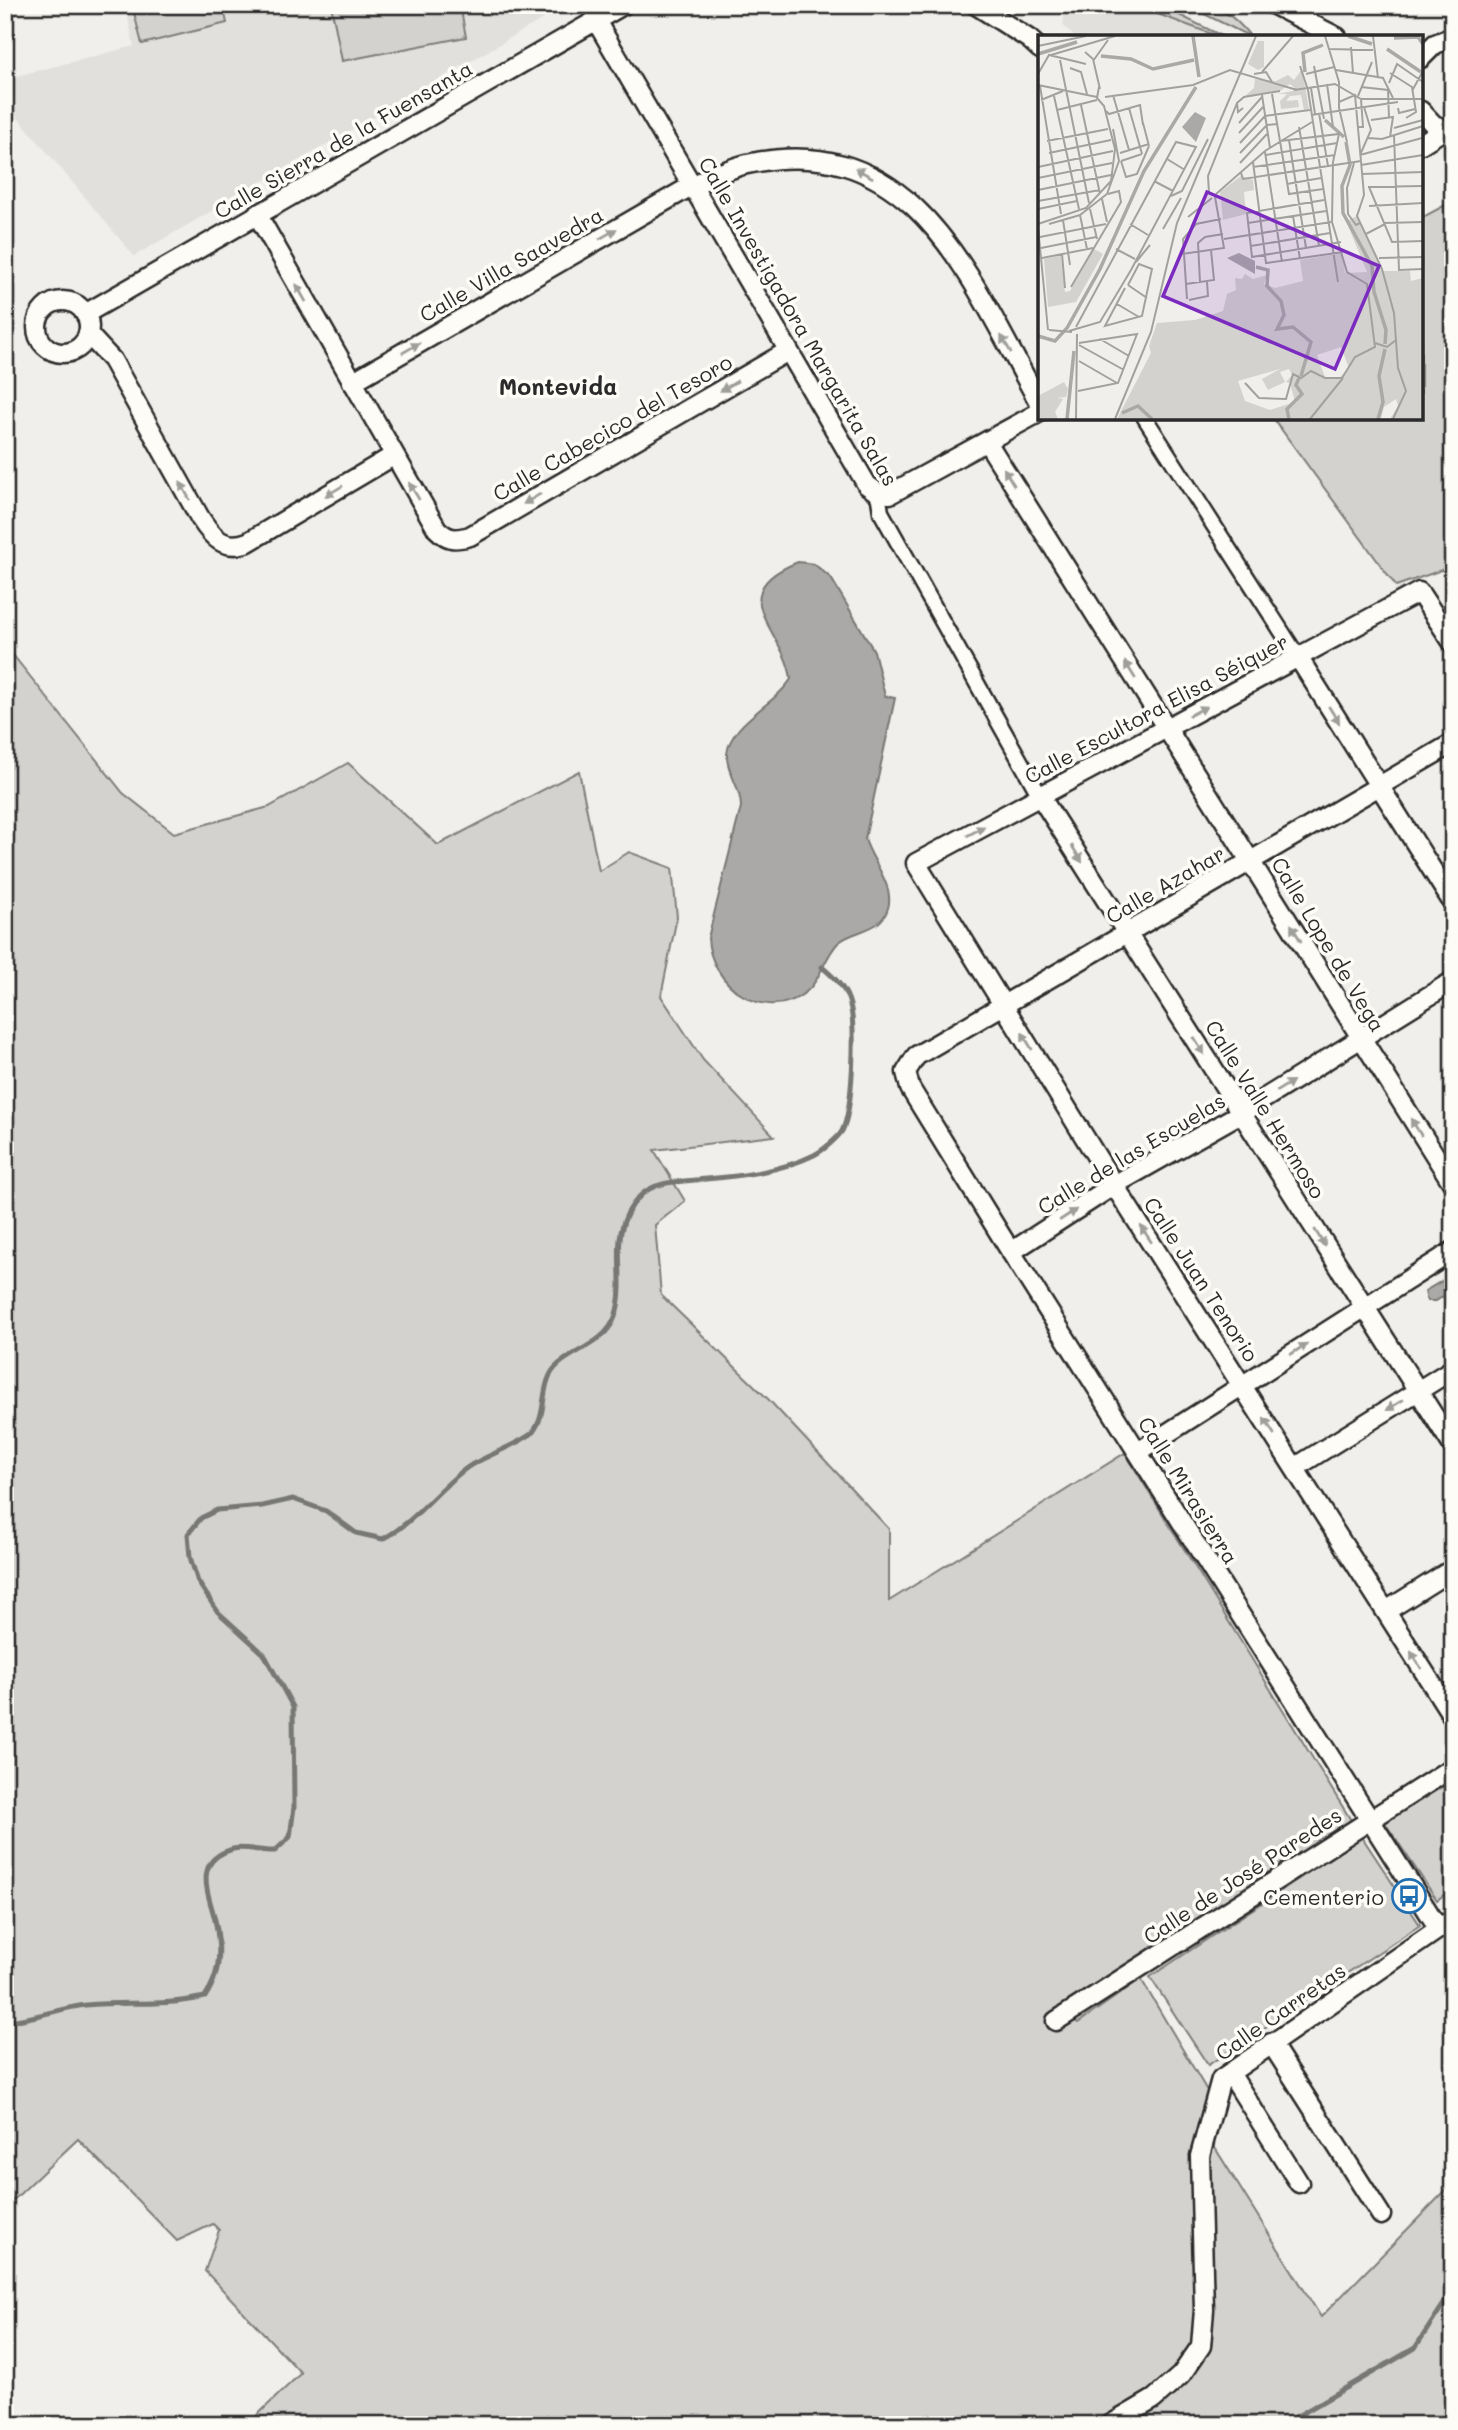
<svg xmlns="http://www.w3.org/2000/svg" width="1458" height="2430" font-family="Mali,sans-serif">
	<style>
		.built { fill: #e1e0dc }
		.green { fill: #d3d2cf; stroke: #7f7e7d; stroke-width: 2 }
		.water { fill: #aaa9a7; stroke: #777775; stroke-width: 2 }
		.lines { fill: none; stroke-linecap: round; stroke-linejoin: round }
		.stream { stroke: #777775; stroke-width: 5 }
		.pedestrian-casing { stroke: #2b2b2b; stroke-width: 19 }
		.minor-casing { stroke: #2b2b2b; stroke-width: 23 }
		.pedestrian { stroke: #fdfcf7; stroke-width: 14 }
		.minor { stroke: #fdfcf7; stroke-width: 18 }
		.oneway { fill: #9e9e9b }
		.labels { text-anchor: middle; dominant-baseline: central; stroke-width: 7; stroke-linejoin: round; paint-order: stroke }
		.street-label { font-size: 21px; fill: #2b2b2b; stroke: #fdfcf7 }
		.poi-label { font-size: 21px; fill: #2b2b2b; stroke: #fdfcf7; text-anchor: end }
		.neighbourhood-label { font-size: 23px; font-weight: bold; fill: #2b2b2b; stroke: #fdfcf7 }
		.inset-river { fill: none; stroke: #aaa9a7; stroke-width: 3.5 }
		.inset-road { fill: none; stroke: #a1a19e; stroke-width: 2 }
		.view { fill: #7b2cbf; fill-opacity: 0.15; stroke: #7b2cbf; stroke-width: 3.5 }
		.inset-edge { fill: none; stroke: #2b2b2b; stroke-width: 3.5 }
	</style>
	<rect width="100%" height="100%" fill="#f0efeb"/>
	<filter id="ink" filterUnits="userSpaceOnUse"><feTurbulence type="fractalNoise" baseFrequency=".0143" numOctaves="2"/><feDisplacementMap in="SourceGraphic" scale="14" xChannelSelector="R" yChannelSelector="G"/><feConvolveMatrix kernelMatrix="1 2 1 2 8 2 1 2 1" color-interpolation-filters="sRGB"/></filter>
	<g filter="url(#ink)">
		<g class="built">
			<polygon points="125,5 567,5 134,256 5,102 5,79 134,46"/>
			<polygon points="1066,5 1133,5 1220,37 1074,37 1063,25"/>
		</g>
		<g class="green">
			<polygon points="132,5 223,5 227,23 142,44"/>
			<polygon points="331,5 460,5 466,37 342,61"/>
			<polygon points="1133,5 1159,5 1224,37 1220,37"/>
			<path d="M1186 5C1219 5 1230 11 1251 37Z"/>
			<polygon points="1453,201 1453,566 1396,586 1273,418 1421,418 1421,218"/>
			<polygon points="5,645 123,793 174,833 269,807 348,763 438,845 579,771 599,871 629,852 672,868 677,917 661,996 703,1060 774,1136 654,1150 685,1201 655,1225 661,1295 769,1400 889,1529 889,1601 1125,1453 1352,1822 1060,2009 1078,2023 1141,1979 1219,2111 1212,2143 1321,2317 1453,2183 1453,2425 247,2425 301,2373 205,2271 219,2230 213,2224 177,2241 78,2139 5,2208"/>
			<polygon points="1453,1776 1453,1888 1437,1900 1383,1820"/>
			<polygon points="1362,1837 1420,1925 1208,2065 1150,1977"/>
		</g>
		<g class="water">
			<path d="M798 562 814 564 831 578 874 651 885 696 895 698 865 839C871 860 895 886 888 908 881 933 853 929 838 943 825 956 820 981 806 992 764 1026 710 984 708 938L741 807C741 786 726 772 727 754 730 722 775 705 791 679 785 630 719 593 798 562Z"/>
			<polygon points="1447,1278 1453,1290 1436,1301 1427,1301 1425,1291"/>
		</g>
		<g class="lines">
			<g class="stream">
				<path d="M5 2021C33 2020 58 2008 86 2005 128 2001 161 2007 205 1997 219 1976 221 1955 217 1930 213 1900 187 1862 233 1849 244 1846 263 1852 275 1851L290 1837 294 1807 293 1707 264 1654 218 1612 198 1582 190 1557 188 1534 201 1518 217 1510 262 1506 293 1499 326 1511 356 1533 383 1539C418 1520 437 1489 468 1467 481 1458 526 1441 533 1432 549 1412 538 1381 559 1364 577 1349 606 1342 615 1317 630 1274 603 1235 640 1196 657 1179 684 1182 706 1179 741 1176 782 1171 814 1155 822 1151 837 1139 842 1131 853 1110 856 1027 850 1005 846 988 835 978 822 967"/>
				<polyline points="1282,2425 1415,2348 1453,2290"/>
			</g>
			<g class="pedestrian-casing">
				<g id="pedestrian">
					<polyline points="1145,418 1298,657"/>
					<polyline points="878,493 881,512 1040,796"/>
				</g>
			</g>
			<g class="minor-casing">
				<g id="minor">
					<polyline points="976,5 1029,39 1040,49"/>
					<polyline points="1274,5 1337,37"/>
					<polyline points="595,19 867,485 878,493 890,494 1040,412"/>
					<polyline points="1421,58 1435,44 1453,37"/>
					<polyline points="1421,111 1434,125 1453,132"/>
					<polyline points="1421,144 1445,129"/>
					<path d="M257 214 437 529C448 540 455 540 470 536L788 351"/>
					<circle cx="63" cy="327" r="26"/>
					<polyline points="85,314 623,5"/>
					<path d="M88 334 112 360 200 518C213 538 224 551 248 542L393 456"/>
					<path d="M352 382 693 185C710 178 729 168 747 164 917 127 972 284 1040 404"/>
					<polyline points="987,442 1453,1184"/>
					<polyline points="1453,643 1419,592 916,863 1114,1185 1453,1717"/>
					<polyline points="1298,657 1453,903"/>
					<polyline points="1040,796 1453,1446"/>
					<polyline points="1011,1252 1114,1185 1241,1113 1453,981"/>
					<polyline points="1138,1452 1453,1251"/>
					<polyline points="1296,1467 1453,1369"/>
					<polyline points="1386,1611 1453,1569"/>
					<polyline points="1439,1929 1011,1252 910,1088 906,1072 916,1056 1453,743"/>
					<polyline points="1056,2021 1453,1767"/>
					<polyline points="1271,2043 1381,2215"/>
					<polyline points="1230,2073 1299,2183"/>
					<polyline points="1110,2425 1154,2399 1181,2375 1201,2346 1204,2310 1200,2156 1221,2079 1453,1919"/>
				</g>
			</g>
			<use href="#pedestrian" class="pedestrian"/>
			<use href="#minor" class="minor"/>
		</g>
		<defs><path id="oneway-solid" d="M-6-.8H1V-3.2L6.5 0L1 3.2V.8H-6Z" transform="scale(1.75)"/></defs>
		<g class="oneway">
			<use href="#oneway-solid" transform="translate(864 173) rotate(-151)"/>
			<use href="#oneway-solid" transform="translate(608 234) rotate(-30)"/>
			<use href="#oneway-solid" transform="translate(301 293) rotate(-119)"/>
			<use href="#oneway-solid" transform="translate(1006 344) rotate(-120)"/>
			<use href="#oneway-solid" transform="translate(411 348) rotate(-30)"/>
			<use href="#oneway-solid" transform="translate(729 386) rotate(150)"/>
			<use href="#oneway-solid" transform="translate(1009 477) rotate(-122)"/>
			<use href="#oneway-solid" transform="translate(185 491) rotate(-119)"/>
			<use href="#oneway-solid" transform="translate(334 491) rotate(149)"/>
			<use href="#oneway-solid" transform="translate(414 491) rotate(-121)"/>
			<use href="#oneway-solid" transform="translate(532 499) rotate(149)"/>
			<use href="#oneway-solid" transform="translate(1130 670) rotate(-122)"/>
			<use href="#oneway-solid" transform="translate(1198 711) rotate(-28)"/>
			<use href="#oneway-solid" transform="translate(1334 715) rotate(58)"/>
			<use href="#oneway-solid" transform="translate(976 831) rotate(-28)"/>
			<use href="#oneway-solid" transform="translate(1077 854) rotate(58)"/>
			<use href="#oneway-solid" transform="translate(1296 933) rotate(-121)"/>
			<use href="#oneway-solid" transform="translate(1027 1041) rotate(-121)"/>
			<use href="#oneway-solid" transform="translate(1199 1046) rotate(58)"/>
			<use href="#oneway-solid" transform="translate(1285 1086) rotate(-32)"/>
			<use href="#oneway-solid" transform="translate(1416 1127) rotate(-122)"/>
			<use href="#oneway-solid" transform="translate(1068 1215) rotate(-33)"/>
			<use href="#oneway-solid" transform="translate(1146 1234) rotate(-123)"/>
			<use href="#oneway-solid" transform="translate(1320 1238) rotate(58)"/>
			<use href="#oneway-solid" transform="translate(1299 1349) rotate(-33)"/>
			<use href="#oneway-solid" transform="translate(1395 1405) rotate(148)"/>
			<use href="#oneway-solid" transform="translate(1269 1426) rotate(-122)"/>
			<use href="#oneway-solid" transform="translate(1416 1660) rotate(-122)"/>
		</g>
	</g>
	<defs>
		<g id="bus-ring" transform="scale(1.75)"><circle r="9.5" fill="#fdfcf7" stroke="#1f6fb2" stroke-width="1.5"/><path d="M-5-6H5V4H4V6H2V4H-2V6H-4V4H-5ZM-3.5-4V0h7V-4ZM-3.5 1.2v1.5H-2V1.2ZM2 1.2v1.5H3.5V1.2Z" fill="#1f6fb2"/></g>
	</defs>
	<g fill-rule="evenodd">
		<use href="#bus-ring" x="1409" y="1896"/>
	</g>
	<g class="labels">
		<g class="street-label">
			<text transform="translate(343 139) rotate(-30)">Calle Sierra de la Fuensanta</text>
			<text transform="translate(511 264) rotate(-30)">Calle Villa Saavedra</text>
			<text transform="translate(799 321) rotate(60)">Calle Investigadora Margarita Salas</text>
			<text transform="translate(612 427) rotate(-30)">Calle Cabecico del Tesoro</text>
			<text transform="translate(1156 708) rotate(-28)">Calle Escultora Elisa Séiquer</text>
			<text transform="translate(1165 884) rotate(-30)">Calle Azahar</text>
			<text transform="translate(1329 944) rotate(59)">Calle Lope de Vega</text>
			<text transform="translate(1266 1109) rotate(58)">Calle Valle Hermoso</text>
			<text transform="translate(1131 1153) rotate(-31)">Calle de las Escuelas</text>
			<text transform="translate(1202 1279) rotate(57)">Calle Juan Tenorio</text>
			<text transform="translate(1189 1490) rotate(58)">Calle Mirasierra</text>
			<text transform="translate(1242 1875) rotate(-33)">Calle de José Paredes</text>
			<text transform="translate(1280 2011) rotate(-35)">Calle Carretas</text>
		</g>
		<g class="poi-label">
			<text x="1384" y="1896">Cementerio</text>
		</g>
		<g class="neighbourhood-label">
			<text x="558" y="386">Montevida</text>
		</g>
	</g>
	<g transform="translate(1038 35)">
		<rect width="385" height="385" fill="#f0efeb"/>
		<path d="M220 6H226V32L220 35 210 29ZM264 34 271 74 266 75 263 60 252 61 248 66 260 65 261 72 243 74 242 66 249 59H240L259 55 252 49 242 56 206 62 216 53 217 44 238 46 250 40 256 45ZM203 141 215 145 216 155 206 157 208 179 185 185 182 157ZM319 181 345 236H372L373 246 385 243V384H352L360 371 358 364 346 372 343 384H79L113 318 111 311 119 288 157 285 185 276 189 259 198 255 197 243 204 244 207 239 215 244 229 240 226 249 237 253 265 246 262 225 304 218 307 238 329 237 308 186ZM303 312 311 333 301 343 287 342 279 320ZM242 334 224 344 230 355 247 347 242 337 251 334 254 340 248 347 252 348 257 367 232 375 207 366 200 346ZM56 214 65 219 38 267 10 272 6 224 23 220 27 257 32 256ZM26 347 30 354 28 362 19 363 25 364 17 377 20 384H0V361Z" fill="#d3d2cf" fill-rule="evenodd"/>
		<path d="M157 77 168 83 158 107 144 92ZM201 218 217 226V239L189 223Z" fill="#aaa9a7"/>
		<path class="inset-river" d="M155 1 161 42M310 1 334 9M356 3 380 2 385 9M349 14 383 37M0 19 39 7M63 21 93 24 115 34 156 25M267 37 265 18 285 10M287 85 306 102M308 107 312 130 304 151 305 178 334 231 336 257 348 295 347 309M218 232 230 235 229 251 243 266 246 280 239 294 255 292 273 307 263 341M0 301 17 306 29 293 62 234 106 136 158 52M84 378 100 371 114 384M29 384 36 316M251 384 249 374 264 359 258 350 261 343M340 384 345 367 341 341 347 314"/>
		<path class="inset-road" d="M287 1 301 47V73L309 107M335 1 340 43M0 11 48 1M313 12 315 38M290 14 335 15M47 17 55 24 62 54M13 20 77 1M22 25 51 168M55 26 70 5M262 31 270 55 300 247M276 31 286 84M32 33 43 37 49 59M298 35 345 43 355 63M224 37 255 1M352 38 374 52 378 77 368 83M0 39 11 20 48 29M216 39 228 37 234 47M268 39 296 32M351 48 359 29 385 47M289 49 295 92M0 50 59 62M2 51 23 179M323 52 350 55 351 83M273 53 277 79M256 55 297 49 323 64H385M374 56 385 36M234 59 251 159 285 154M75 60 91 115M224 60 232 113M16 61 41 174M320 61 334 27M67 62 155 50 192 35 259 55M3 65 25 56M301 67 317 60 326 160 319 181 344 234 356 278 360 333 368 356 355 384M43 70 62 159M91 73 104 119M205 73 200 77 199 68 206 62 242 56M360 73 361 78 377 74M19 75 59 65M68 76 71 79 102 70 105 90M281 78 290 131M273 80 360 67M333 85 355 82 352 102M105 88 111 111M201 88 224 62M261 92 281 211M319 92H325L323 64M356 93 385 85M201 98 225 72M356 100 361 235 385 234M330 103 344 104 385 91M251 105 268 213M9 106 70 94M202 108 227 81 272 75M227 117 244 227M11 118 73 105M82 118 111 109M202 118 229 90 239 89M228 120 299 108M322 120 384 103M322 120 333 95 326 72M129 124 147 135M83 126 88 142 99 139 111 111M83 126 104 119M215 127 228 228 305 217M202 128 229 99M316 128 309 153 310 179 318 190 322 188M323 130 385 120M0 132 75 116M215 132 297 120M203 138 205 144 323 126M324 139 385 137M0 143 74 128M116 146 135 156M249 149 283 143M330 152 385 151M331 152 354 207 385 206M0 155 73 140M171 158 170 141 199 68M178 159 227 116 274 87M133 161 144 156 170 104M64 164 69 187M286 165 209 178 214 222 303 207M0 166 62 155M331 171 385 168M0 174 39 166M52 174 59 204M42 180 49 214M255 181 262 224M150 182 174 163M25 185 32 230M210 188 288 176M346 188 385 187M0 189 48 173 73 146 77 114 66 71 59 63 61 52M11 189 42 180 69 159 81 126 75 94M92 189 110 200M0 192 10 295M125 194 143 163M328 199 347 189M2 202 68 189M186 204 293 187M213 211 292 198M3 213 58 202M78 214 97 224M24 219 27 253M144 219 186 213 177 162M4 223 55 213M341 223 385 222M98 227 112 210M162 247 160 208 167 202 185 199M148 249 176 245 173 215M90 250 109 263M33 252 83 167 81 156 70 159M87 253 67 291 104 281 114 234 101 229 90 250M149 264 145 204 158 189 183 184M151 265 170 261 169 247M79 269 101 282M38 292 138 107 158 112 93 235M11 295 34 297M31 296 62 287 93 235M62 304 91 321M337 308 349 312 358 305M41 310 86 335M41 326 79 348M211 352 207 348 221 363 248 364 255 339 263 343 273 336 287 343H304L317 322 337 312 329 249 309 237 294 187 295 127 301 99 242 106M40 356 80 348 99 299 41 308M38 384 39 299M77 384 113 297 139 188 218 1M272 384 305 343"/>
		<path class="view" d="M169 157 341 231 297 334 125 261Z"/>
		<rect width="385" height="385" class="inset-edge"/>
	</g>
	<rect width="1458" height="2430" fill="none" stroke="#fdfcf7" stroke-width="28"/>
	<rect x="14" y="14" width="1430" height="2402" fill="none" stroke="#2b2b2b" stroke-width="2.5" filter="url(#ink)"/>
</svg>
